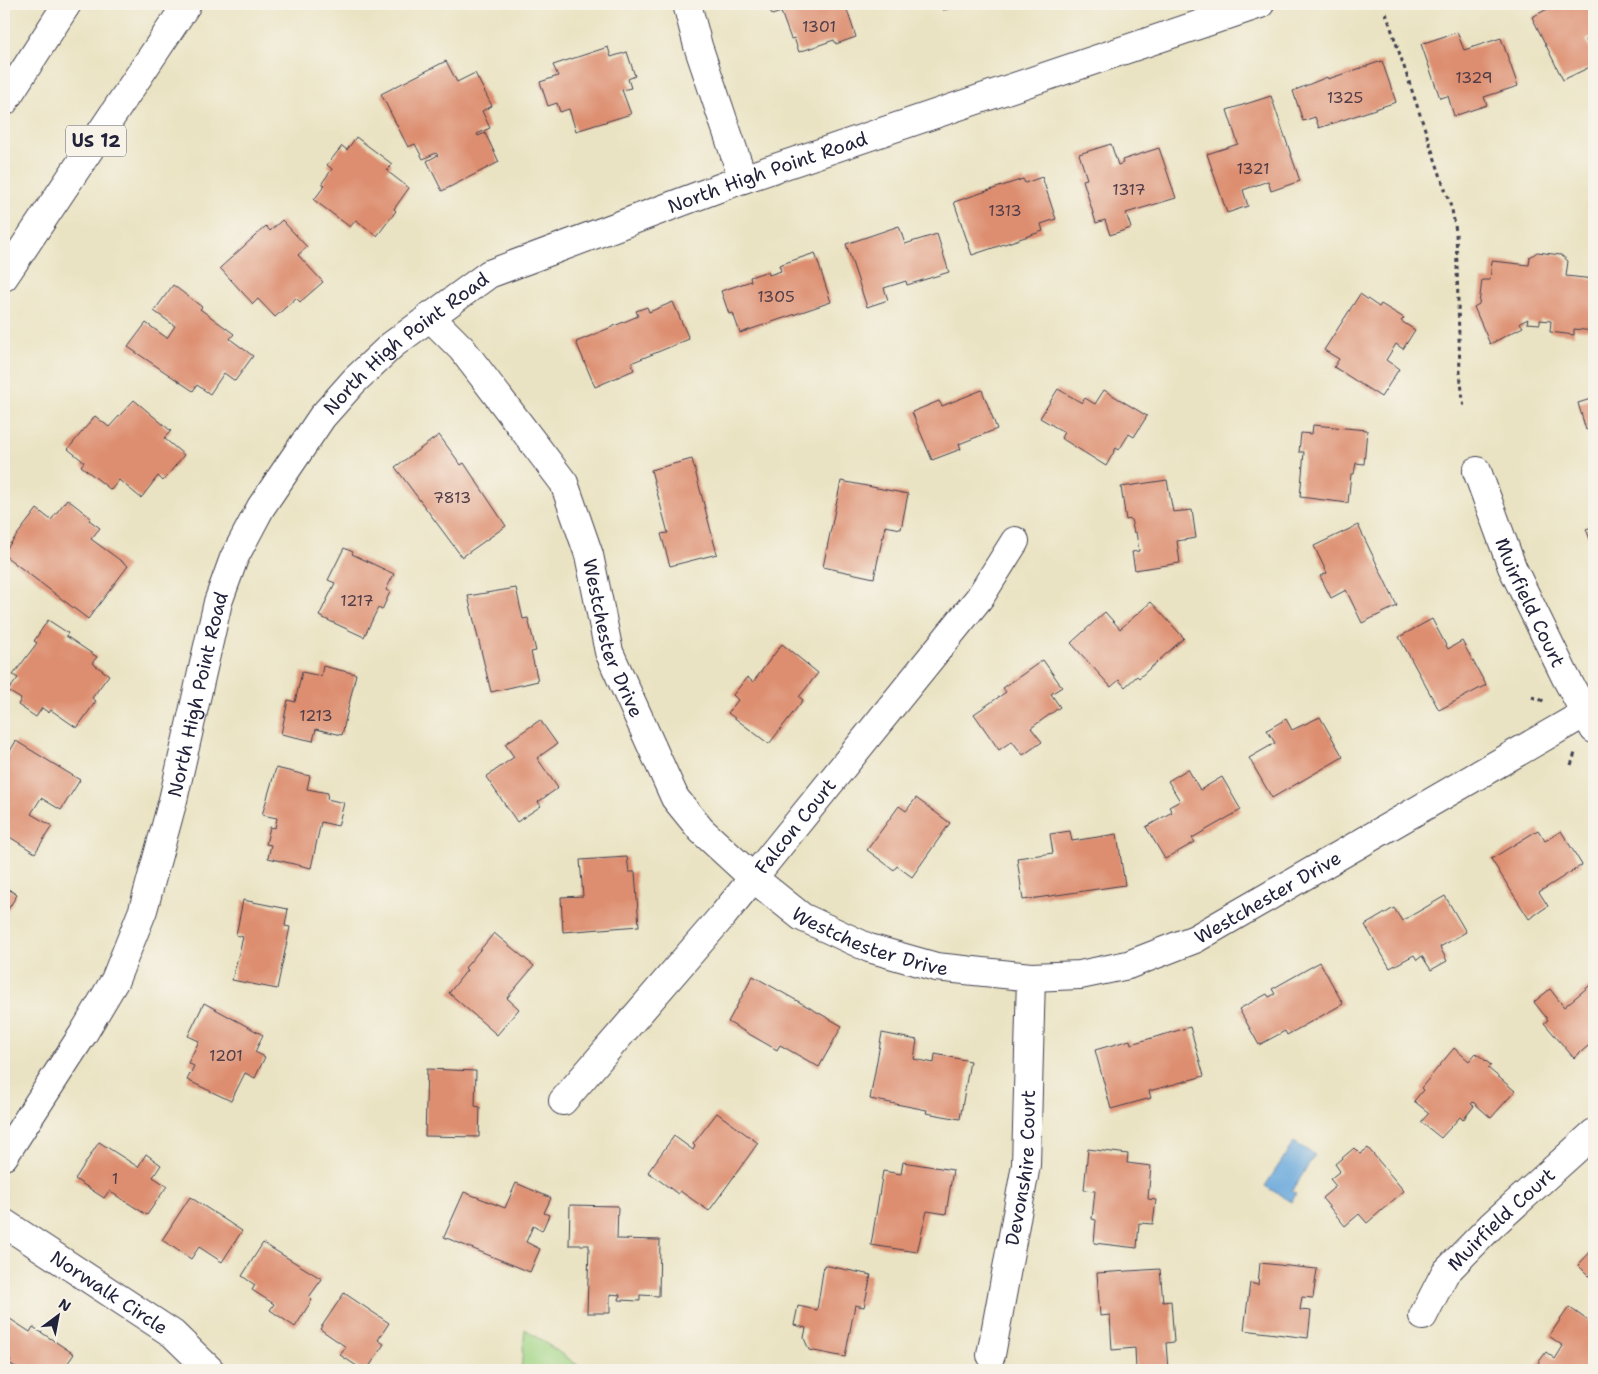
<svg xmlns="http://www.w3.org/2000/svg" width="1598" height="1374" font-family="'Shantell Sans',sans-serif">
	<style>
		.green { fill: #a1d586; stroke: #627c60 }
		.water { fill: #69a8dc; stroke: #46658c }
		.building { fill: #dd8e6f }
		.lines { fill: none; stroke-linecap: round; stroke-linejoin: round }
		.minor-casing { stroke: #403f4f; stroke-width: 30 }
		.tertiary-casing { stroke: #403f4f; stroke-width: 30 }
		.motorway-casing { stroke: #403f4f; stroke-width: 30 }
		.path { stroke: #403f4f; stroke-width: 3; stroke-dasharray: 4 4; stroke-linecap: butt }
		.minor { stroke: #fff; stroke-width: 28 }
		.tertiary { stroke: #fff; stroke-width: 28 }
		.motorway { stroke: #fff; stroke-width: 28 }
		.labels { text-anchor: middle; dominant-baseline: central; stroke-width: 5; stroke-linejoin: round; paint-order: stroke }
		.number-label { font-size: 16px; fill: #513d48 }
		.shield { fill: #f7f3e8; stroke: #62616f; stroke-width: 1 }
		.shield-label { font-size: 18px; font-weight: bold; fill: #22223b }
		.street-label { font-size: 19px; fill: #22223b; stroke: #f7f3e8 }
	</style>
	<rect width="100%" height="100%" fill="#f7f3e8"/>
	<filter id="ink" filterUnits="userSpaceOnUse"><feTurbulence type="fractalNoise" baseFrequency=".02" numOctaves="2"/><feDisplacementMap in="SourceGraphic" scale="10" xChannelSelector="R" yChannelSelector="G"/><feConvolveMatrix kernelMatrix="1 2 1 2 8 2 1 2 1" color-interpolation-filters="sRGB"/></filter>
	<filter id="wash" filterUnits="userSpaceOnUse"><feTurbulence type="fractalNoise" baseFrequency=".0096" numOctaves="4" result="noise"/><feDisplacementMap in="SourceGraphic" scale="20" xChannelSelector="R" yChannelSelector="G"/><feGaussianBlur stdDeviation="1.12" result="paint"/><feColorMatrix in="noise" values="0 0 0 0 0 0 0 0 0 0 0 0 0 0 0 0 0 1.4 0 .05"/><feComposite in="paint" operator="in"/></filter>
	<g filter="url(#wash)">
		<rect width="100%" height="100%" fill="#eae3c3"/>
		<polygon class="green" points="525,1329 585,1370 521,1370"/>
		<polygon class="water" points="1294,1142 1315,1155 1292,1191 1296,1194 1291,1202 1265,1186"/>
		<g id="blocks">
			<g class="building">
				<polygon points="768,4 845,4 856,37 836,44 834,40 799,52 794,38 791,39 781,12 772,15"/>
				<polygon points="941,4 968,4 943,10"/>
				<polygon points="1557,4 1594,4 1594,36 1586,40 1594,57 1594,65 1563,80 1532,17"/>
				<polygon points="1457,32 1464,50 1501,38 1518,86 1484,97 1487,105 1454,116 1448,96 1440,98 1421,44"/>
				<polygon points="608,47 611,57 627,52 635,76 628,79 631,88 622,90 631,114 576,131 569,109 560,112 557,103 548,106 540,82 558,76 553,65"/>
				<polygon points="446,61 457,82 475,73 492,106 482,111 490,128 477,134 478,136 485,133 499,162 442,191 427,161 438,155 436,153 423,159 415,144 408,147 381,94"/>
				<polygon points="1382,61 1396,102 1319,128 1315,117 1303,121 1293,91 1327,77 1328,79"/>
				<polygon points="1271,96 1300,181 1271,191 1268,181 1243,190 1248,206 1227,213 1207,154 1238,144 1227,110"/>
				<polygon points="356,137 392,164 387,171 409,188 394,209 396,211 377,236 356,220 350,227 314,200 325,185 322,183 332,169 327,165 342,146 347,150"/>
				<polygon points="1111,144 1118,165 1123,163 1122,160 1159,148 1176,198 1126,213 1131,228 1110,235 1105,220 1096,223 1083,180 1087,179 1079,154"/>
				<polygon points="1042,177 1056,219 1041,224 1043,231 972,255 954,202 1023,179 1025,183"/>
				<polygon points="282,220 307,247 298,255 323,282 300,302 296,298 275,317 258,299 253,304 220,268 266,226 270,231"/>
				<polygon points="899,226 905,244 937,234 949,272 907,285 906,281 884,288 888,300 867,307 846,244"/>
				<polygon points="1537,252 1561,255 1568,261 1566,276 1594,279 1594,331 1574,329 1574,335 1550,332 1551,321 1540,320 1540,324 1527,323 1528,319 1520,323 1523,327 1490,344 1474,307 1479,304 1482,280 1490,280 1492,261 1529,265 1530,257"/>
				<polygon points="815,253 831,302 740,333 733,313 729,314 721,291 751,281 750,277 768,271 769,275 781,271 779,265"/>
				<polygon points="173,285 202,307 200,309 234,334 230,339 253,356 235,381 224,373 210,394 197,385 193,391 128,347 146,323 167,338 175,326 154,311"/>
				<polygon points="1360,294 1379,307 1381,304 1404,318 1401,321 1415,330 1403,349 1396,344 1386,360 1399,369 1381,397 1334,367 1339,359 1324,350"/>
				<polygon points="673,302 689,339 631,363 634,370 595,387 576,342 638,316 636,311 647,307 649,312"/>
				<polygon points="1058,389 1082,403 1085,398 1095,404 1104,390 1147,416 1134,437 1129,434 1119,450 1116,448 1106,466 1061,438 1064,432 1040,418"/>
				<polygon points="982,390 997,429 959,444 961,449 932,460 912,412 939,401 942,406"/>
				<polygon points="1594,398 1594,427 1586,430 1578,403"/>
				<polygon points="134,400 171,431 164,438 184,455 163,481 158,476 141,498 119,480 111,490 81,466 84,462 68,449 95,416 109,427"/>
				<polygon points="1313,425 1367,430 1364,464 1356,463 1354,474 1351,474 1348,503 1300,497 1304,452 1299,452 1301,433 1312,434"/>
				<polygon points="439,435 461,465 464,463 506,526 462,557 395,467"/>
				<polygon points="692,459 717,554 670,566 661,534 668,533 651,470"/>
				<polygon points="1167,480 1173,512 1192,510 1196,538 1177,541 1180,563 1135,570 1132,552 1139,551 1136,532 1134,533 1131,519 1126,520 1121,487"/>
				<polygon points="841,481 908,494 901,529 885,526 874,578 823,567"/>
				<polygon points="67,499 91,518 89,520 100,528 91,539 128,566 88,619 4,555 4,552 37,509 51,520"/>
				<polygon points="1358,525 1397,606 1362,623 1346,590 1331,598 1320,576 1327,573 1314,546"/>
				<polygon points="1594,526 1594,550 1586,529"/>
				<polygon points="344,548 353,552 352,554 394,574 386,590 390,592 382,610 378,608 364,637 319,616 335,583 328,580"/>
				<polygon points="516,588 523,619 528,618 536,651 531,652 538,681 491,692 468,596"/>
				<polygon points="1151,602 1184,638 1139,678 1137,676 1125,687 1119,680 1111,687 1071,643 1105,612 1120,629"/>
				<polygon points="1432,619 1448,649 1462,641 1486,685 1439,710 1399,637"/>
				<polygon points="48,620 68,633 66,636 97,657 92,663 109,675 92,698 96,701 77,728 51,710 49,713 42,708 36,717 18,705 21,699 8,691 18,678 13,675 37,643 34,641"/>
				<polygon points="782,644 818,673 799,697 803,700 769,744 728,713 738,700 733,695 747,677 753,682"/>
				<polygon points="1043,660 1062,687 1051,694 1060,707 1031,728 1042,742 1023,755 1012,741 999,750 974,714 1006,692 1003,688"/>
				<polygon points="323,666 356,674 342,735 316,729 313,741 281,734 288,700 295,702 302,672 321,676"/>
				<polygon points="1320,717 1343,757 1272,798 1249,758 1275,743 1267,730 1286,719 1292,730"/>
				<polygon points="540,720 557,744 537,758 558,788 538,802 541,806 517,822 486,777 514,757 505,744"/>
				<polygon points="16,741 80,780 61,810 41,798 31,814 52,826 35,853 8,836 6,840 4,838 4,761"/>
				<polygon points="276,768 310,776 307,789 328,793 327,799 344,803 338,826 321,822 311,868 268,858 271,845 266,844 270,827 275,828 277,818 262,815"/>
				<polygon points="1188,769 1200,790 1222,777 1241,810 1192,838 1195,842 1165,859 1146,827 1172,812 1169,807 1180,801 1168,781"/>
				<polygon points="916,798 950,823 912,877 897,866 894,870 867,850 899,806 906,811"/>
				<polygon points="1538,830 1545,841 1561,831 1582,865 1539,892 1548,906 1529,919 1491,859"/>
				<polygon points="1070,831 1072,841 1117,834 1125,885 1023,900 1017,858 1053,853 1050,834"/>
				<polygon points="627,857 629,872 635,872 639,926 563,932 561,897 583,896 580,860"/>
				<polygon points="4,886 17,895 4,916"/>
				<polygon points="1445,896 1466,932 1440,947 1447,961 1431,970 1422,956 1417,960 1414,955 1390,968 1365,925 1394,908 1402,921"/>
				<polygon points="243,900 288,909 285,926 290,927 277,989 232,980 243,937 236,935"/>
				<polygon points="494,933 534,966 507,998 519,1009 497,1035 449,993 467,970 465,968"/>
				<polygon points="1320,962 1343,1004 1287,1035 1285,1031 1259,1045 1239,1009 1267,994 1269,997 1275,994 1272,989"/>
				<polygon points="753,976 842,1026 819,1067 780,1045 777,1050 728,1022"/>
				<polygon points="1594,982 1594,1041 1574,1058 1544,1023 1548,1020 1534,1002 1550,989 1564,1007"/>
				<polygon points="204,1003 263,1035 255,1052 265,1057 255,1078 245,1073 231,1101 187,1080 194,1066 188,1063 199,1041 188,1036"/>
				<polygon points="1190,1027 1204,1076 1149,1091 1151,1098 1111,1109 1095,1050 1130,1040 1131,1044"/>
				<polygon points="882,1033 917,1040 914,1059 934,1063 935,1054 970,1061 960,1119 926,1113 927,1110 870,1099"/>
				<polygon points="1454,1048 1469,1061 1476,1053 1491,1065 1488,1068 1515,1091 1491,1118 1473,1102 1471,1104 1474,1106 1463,1120 1460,1117 1441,1138 1421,1122 1429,1113 1414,1101 1423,1090 1421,1088"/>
				<polygon points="427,1069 476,1071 475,1106 480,1107 479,1137 425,1136"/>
				<polygon points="717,1113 758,1143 709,1211 680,1191 678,1194 648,1172 674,1136 693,1150 695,1146 693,1144"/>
				<polygon points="99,1142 138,1167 146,1154 161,1165 153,1177 167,1186 147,1215 109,1191 104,1198 75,1179"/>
				<polygon points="1354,1148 1360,1154 1368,1148 1404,1191 1367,1223 1359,1214 1345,1226 1322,1198 1336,1186 1330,1179 1340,1171 1335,1164"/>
				<polygon points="1088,1149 1128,1154 1127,1163 1151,1166 1148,1199 1156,1200 1153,1224 1139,1223 1137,1248 1094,1243 1096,1220 1092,1219 1095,1191 1084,1190"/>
				<polygon points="903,1162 953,1170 946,1214 927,1211 917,1252 871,1245 883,1171 901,1174"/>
				<polygon points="516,1183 551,1198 544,1213 549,1215 542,1231 533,1226 526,1242 540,1249 530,1272 444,1237 464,1192 505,1208"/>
				<polygon points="190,1197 242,1231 222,1262 199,1247 191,1259 162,1240"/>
				<polygon points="570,1205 618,1206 617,1239 660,1240 659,1296 640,1295 640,1301 619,1300 620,1295 610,1294 610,1313 587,1313 589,1245 569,1245"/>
				<polygon points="263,1243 322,1279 309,1297 312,1300 295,1327 270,1310 274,1304 252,1290 255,1285 242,1276"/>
				<polygon points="1594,1248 1594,1281 1578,1265"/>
				<polygon points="1260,1263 1317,1269 1313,1298 1302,1297 1300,1310 1311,1311 1308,1338 1244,1330 1250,1283 1258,1285"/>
				<polygon points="824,1265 871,1275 864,1307 855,1305 845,1357 809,1350 804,1338 806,1328 794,1325 798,1306 817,1310"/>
				<polygon points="1160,1269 1163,1302 1171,1301 1174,1342 1166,1343 1168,1370 1136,1370 1135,1348 1112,1350 1110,1315 1100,1316 1097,1273"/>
				<polygon points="344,1293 389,1323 378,1340 384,1344 367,1370 363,1370 340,1355 346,1347 320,1329"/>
				<polygon points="1569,1307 1594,1325 1594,1370 1533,1370 1546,1352 1555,1359 1563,1346 1549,1336"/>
				<polygon points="4,1315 30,1332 33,1327 74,1354 63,1370 20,1370 9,1363 11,1360 4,1356"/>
			</g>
		</g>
	</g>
	<g filter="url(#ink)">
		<use href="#blocks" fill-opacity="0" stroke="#403f4f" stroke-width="1"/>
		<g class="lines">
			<g class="minor-casing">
				<g id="minor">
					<polyline points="687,4 698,46 743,179"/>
					<path id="s1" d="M429 316 462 349 564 483 589 555 609 652 675 798 701 830 752 877 802 917 869 948 936 967 1031 977 1080 975 1128 965 1195 939 1594 708"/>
					<path id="s2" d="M1477 471 1512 567 1565 676 1594 729"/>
					<path id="s3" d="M563 1101 724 914 980 597 1015 541"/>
					<path id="s4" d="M4 1223 173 1334 210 1370"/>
					<path id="s5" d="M1423 1316 1445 1273 1491 1226 1594 1133"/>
					<path id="s6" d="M991 1355 1026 1165 1031 977"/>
				</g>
			</g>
			<g class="tertiary-casing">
				<g id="tertiary">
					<path id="s7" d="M4 1156 83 1034 115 980 143 910 173 800 218 602 234 558 261 507 322 417 354 381 392 345 489 274 743 179 1260 4"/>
				</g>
			</g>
			<g class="motorway-casing">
				<g id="motorway">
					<polyline points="4,102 67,4"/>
					<polyline points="4,277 187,4"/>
				</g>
			</g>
			<g class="path">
				<polyline points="1386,13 1452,210 1456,231 1460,373 1464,409"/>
				<polyline points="1532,697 1544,701"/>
				<polyline points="1571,765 1575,753"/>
			</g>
			<use href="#minor" class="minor"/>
			<use href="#tertiary" class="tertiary"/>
			<use href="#motorway" class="motorway"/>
		</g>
	</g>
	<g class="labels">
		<g class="number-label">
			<text x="819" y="26">1301</text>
			<text x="1474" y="77">1329</text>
			<text x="1345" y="97">1325</text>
			<text x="1253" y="168">1321</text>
			<text x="1129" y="189">1317</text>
			<text x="1005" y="210">1313</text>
			<text x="776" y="296">1305</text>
			<text x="452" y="497">7813</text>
			<text x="357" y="600">1217</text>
			<text x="316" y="715">1213</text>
			<text x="226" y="1055">1201</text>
			<text x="115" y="1178">1</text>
		</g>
		<rect class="shield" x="66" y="125.5" width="60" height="31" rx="4"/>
		<g class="shield-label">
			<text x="96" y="141">US 12</text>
		</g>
		<g class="street-label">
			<text stroke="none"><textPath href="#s7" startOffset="1331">North High Point Road</textPath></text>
			<text stroke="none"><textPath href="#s7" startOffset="926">North High Point Road</textPath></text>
			<text stroke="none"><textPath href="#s2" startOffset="142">Muirfield Court</textPath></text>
			<text stroke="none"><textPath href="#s1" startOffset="378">Westchester Drive</textPath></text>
			<text stroke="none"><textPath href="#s7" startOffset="506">North High Point Road</textPath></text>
			<text stroke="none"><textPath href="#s3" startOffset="360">Falcon Court</textPath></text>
			<text stroke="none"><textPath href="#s1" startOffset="1218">Westchester Drive</textPath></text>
			<text stroke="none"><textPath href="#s1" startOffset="798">Westchester Drive</textPath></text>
			<text stroke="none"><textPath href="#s6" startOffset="190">Devonshire Court</textPath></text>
			<text stroke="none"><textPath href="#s5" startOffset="126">Muirfield Court</textPath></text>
			<text stroke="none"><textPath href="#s4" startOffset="126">Norwalk Circle</textPath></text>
		</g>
	</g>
	<rect width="1598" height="1374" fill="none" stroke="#f7f3e8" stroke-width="20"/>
	<g transform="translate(58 1316) rotate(32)" stroke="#f7f3e8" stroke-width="4" paint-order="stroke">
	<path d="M0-4L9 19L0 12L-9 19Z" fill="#22223b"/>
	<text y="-8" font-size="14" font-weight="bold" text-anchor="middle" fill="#22223b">N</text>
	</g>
</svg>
